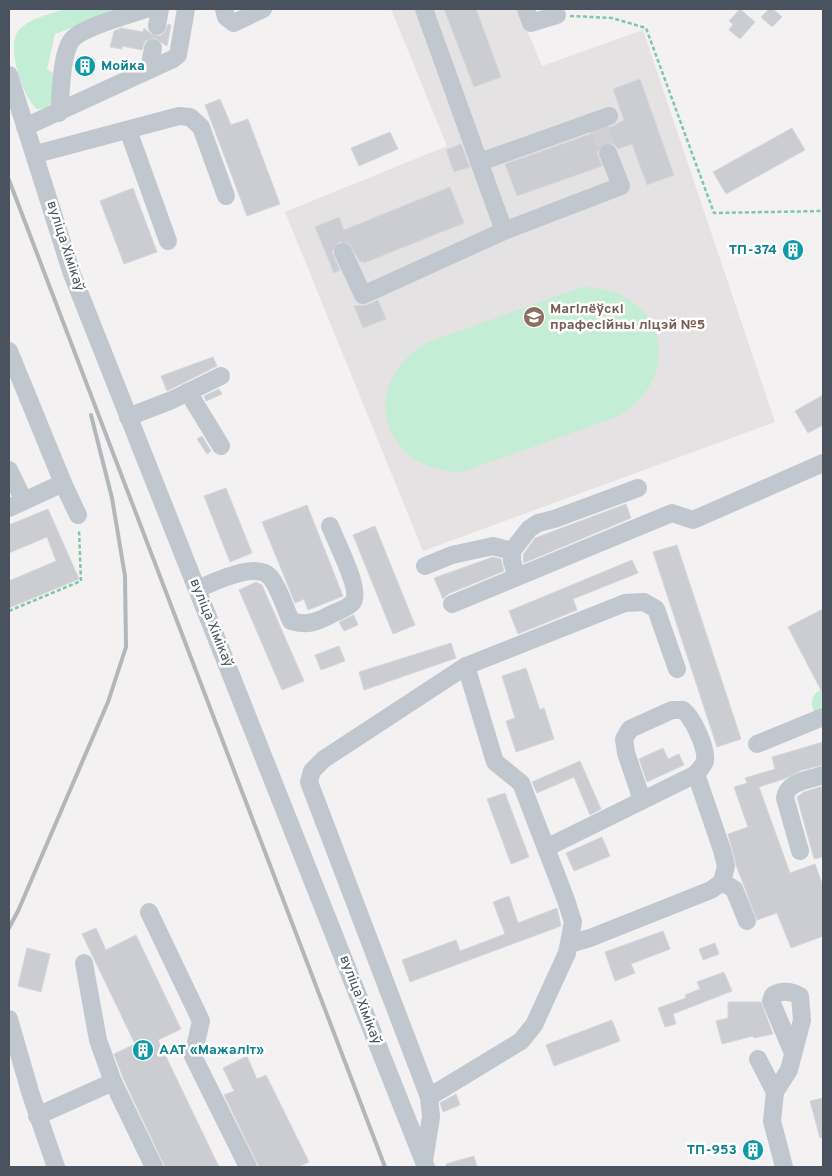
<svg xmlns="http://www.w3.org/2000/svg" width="832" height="1176" font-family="Overpass,sans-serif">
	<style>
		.education { fill: #e4e2e2 }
		.green { fill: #c3edd4 }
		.building { fill: #cbcdd3; stroke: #d5d7dc }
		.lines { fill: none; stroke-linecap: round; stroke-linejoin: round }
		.minor-tunnel { stroke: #d1d1d3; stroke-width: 18; stroke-dasharray: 18 9; stroke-linecap: butt }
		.path { stroke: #7cc9a6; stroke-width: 2.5; stroke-dasharray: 4 2.5; stroke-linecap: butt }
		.minor { stroke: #c0c7ce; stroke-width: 18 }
		.rail { stroke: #b3b6ba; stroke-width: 4 }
		.labels { text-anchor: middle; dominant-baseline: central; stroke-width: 5; stroke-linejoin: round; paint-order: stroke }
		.culture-label { font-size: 14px; font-weight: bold; fill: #0d838f; stroke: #fff; text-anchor: start }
		.street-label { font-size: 14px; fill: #4a535d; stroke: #fff }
		.education-label { font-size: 14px; font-weight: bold; fill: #785e54; stroke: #fff; text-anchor: start }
	</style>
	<rect width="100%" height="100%" fill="#f3f1f1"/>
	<polygon class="education" points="391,9 518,9 542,66 643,30 775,422 423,551 285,212 447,146"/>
	<g class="green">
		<path d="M64 9H122L55 34 47 69 54 74 52 102 47 108 37 109C23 98 5 45 19 30 30 18 50 14 64 9Z"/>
		<path d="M583 287C664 288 688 377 616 417L462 472C380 471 357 382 428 342Z"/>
		<path d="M823 688V711L814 712C809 700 813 694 823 688Z"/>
	</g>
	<g class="building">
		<polygon points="444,9 476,9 501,77 474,87"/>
		<polygon points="740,9 755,22 740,39 729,30 733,24 729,21"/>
		<polygon points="769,9 773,9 782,17 772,27 761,17"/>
		<polygon points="168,24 171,25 167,46 154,38 145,41 142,50 122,46 122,49 110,47 114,31 121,28 143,32 144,28 151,34 160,36 165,32"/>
		<polygon points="77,57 95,59 93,75 75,72"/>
		<polygon points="640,79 674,175 647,185 632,144 618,149 614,144 605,143 597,152 602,166 517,196 505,164 613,126 624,120 613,89"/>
		<polygon points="220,99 231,125 248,119 280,204 247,216 205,105"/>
		<polygon points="792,128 805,150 726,194 713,172"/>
		<polygon points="390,132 398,149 359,166 351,148"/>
		<polygon points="461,144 470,167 454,172 446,150"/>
		<polygon points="450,187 464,223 364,263 363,261 360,262 349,244 339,242 332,252 340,270 334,273 315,227 339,217 344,230"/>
		<polygon points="133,188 157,252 124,264 100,201"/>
		<polygon points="798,241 804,251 788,259 783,250"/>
		<polygon points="378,300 386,319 363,328 354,306 367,305"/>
		<polygon points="213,357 217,366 167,391 161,376"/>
		<polygon points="219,389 222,394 206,401 204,396"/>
		<polygon points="823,395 823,425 808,433 795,411"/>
		<polygon points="202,436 211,451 207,454 197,439"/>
		<polygon points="226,488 252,553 230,562 204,496"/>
		<polygon points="626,504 631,518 524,563 523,555 535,538"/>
		<polygon points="307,505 343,596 308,610 304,599 295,603 262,522"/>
		<polygon points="48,509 79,579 9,608 9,581 56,561 47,537 9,553 9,525"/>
		<polygon points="375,526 415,625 393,634 353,535"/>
		<polygon points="677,545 741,739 717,747 653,552"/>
		<polygon points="493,557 501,559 504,571 448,594 443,599 434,578"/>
		<polygon points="632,560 638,573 573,599 577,610 518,634 509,611"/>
		<polygon points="256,582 262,585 304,681 282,690 239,590"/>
		<polygon points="823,609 823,694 788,627"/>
		<polygon points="354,615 358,625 344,631 339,622"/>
		<polygon points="451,643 456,658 364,690 359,672"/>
		<polygon points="339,646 345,661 321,670 315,655"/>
		<polygon points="526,668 540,710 544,708 554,739 516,752 506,721 515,718 502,676"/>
		<polygon points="823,742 823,765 802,770 784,779 759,787 790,873 815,864 823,886 823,936 791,948 777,913 757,920 736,865 728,834 748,827 734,787 747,783 745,778 775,769 772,757"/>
		<polygon points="663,748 668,759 679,754 684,765 647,782 639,759"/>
		<polygon points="580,761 601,809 590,815 574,777 537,793 532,782"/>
		<polygon points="823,786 823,857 814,859 797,797 804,792"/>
		<polygon points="505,793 529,857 511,864 487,799"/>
		<polygon points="602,837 610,856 574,871 566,853"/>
		<polygon points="509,896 518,923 557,908 561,926 410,982 402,960 456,940 460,951 505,934 493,902"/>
		<polygon points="96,928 106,950 136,935 181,1029 158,1040 219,1167 165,1167 123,1078 114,1054 135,1044 82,934"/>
		<polygon points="663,931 670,949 631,964 635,973 615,981 605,952"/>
		<polygon points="715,943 719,954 703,960 699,949"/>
		<polygon points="27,948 50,954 41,992 18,986"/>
		<polygon points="724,972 732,991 673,1014 676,1024 665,1027 658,1008 686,998 685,995 700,989 697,982"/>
		<polygon points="728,1002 761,1002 773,1034 754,1038 753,1036 722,1044 716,1021 728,1018"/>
		<polygon points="612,1020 620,1041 554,1066 546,1045"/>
		<polygon points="247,1056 257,1079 266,1075 309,1162 298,1167 259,1167 224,1095 234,1091 223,1068"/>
		<polygon points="456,1094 460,1105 443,1112 440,1103"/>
		<polygon points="823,1098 823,1137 820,1138 810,1101"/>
		<polygon points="474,1156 477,1167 446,1167 446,1164"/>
	</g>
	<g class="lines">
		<polyline class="minor-tunnel" points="599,128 608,153"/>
		<g class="path">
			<polyline points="570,16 612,18 646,28 714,213 823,211"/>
			<polyline points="9,611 81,581 79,530"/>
		</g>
		<g class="minor">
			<polyline points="224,9 226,17 234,23 263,9"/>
			<polyline points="424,9 504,231"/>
			<polyline points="526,9 531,23 557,15"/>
			<polyline points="157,26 160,9"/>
			<polyline points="149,70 173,59 178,55 186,9"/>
			<polyline points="9,75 72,274 426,1167"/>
			<path d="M59 113C61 94 61 56 71 41 80 27 129 15 146 9"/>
			<polyline points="25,127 149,70 153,48"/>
			<polyline points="128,130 168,241"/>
			<polyline points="36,154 179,116 190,117 201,127 226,196"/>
			<polyline points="480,162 609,116"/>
			<polyline points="343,252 363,295 504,231 621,186 608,153"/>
			<polyline points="9,351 63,483 78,515"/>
			<polyline points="188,392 221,446"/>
			<polyline points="128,417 172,400 221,376"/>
			<polyline points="9,470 24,501"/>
			<polyline points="9,508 63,483"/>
			<polyline points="425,566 452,555 493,546 512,551"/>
			<polyline points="517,577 512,561 512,551 529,529 538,523 554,519 638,488"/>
			<path d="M197 589C215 582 257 560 271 578 280 590 285 608 291 621 307 626 317 622 332 614 338 611 348 608 352 603 363 592 335 540 330 526"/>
			<polyline points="452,604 672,513 693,520 823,463"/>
			<polyline points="757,744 823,717"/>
			<path d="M546 848 696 774C699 770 704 765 705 761 707 748 693 718 683 710H672L630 729 624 739 626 753 642 800"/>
			<path d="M800 851 785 798C787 781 809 780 823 775"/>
			<polyline points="722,882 734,889 747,921"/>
			<polyline points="149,912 201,1021 193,1056 248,1167"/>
			<polyline points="569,944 590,938 711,890 722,882 726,866 722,850 696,774"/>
			<polyline points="84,963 98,1040 113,1082"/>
			<polyline points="9,1019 31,1095 56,1167"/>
			<polyline points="758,1059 775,1092"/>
			<polyline points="429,1097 521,1041 534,1025 567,953 573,922 566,900 521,783 495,762 466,666"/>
			<polyline points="37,1116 113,1082 154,1167"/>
			<polyline points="424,1161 431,1117 429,1097 309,782 312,771 324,759 466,666 625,603 644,602 656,609 677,669"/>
			<path d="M784 1167 772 1121 775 1092 789 1070 802 1020 800 996C791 991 782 990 773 995L771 1001 793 1053"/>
		</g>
		<g class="rail">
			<polyline points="9,180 385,1167"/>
			<polyline points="9,928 18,911 108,702 126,647 125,576 112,498 91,415"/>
		</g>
	</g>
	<defs>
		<g id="building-disc" transform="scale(1.125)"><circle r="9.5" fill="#0f9aa8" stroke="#fff"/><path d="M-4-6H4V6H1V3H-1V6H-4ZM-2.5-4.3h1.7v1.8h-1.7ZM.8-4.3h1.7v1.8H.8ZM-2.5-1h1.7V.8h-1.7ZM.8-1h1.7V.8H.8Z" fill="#fff"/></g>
		<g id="university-disc" transform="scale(1.125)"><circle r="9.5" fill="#8d6e63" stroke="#fff"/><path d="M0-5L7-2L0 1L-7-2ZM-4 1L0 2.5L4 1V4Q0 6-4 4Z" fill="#fff"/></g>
	</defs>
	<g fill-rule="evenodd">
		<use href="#building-disc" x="85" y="66"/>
		<use href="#building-disc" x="793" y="250"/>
		<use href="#university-disc" x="534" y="317"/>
		<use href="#building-disc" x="143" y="1050"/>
		<use href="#building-disc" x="753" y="1150"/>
	</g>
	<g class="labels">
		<g class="culture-label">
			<text x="101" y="66">Мойка</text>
			<text x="777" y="250" text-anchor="end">ТП-374</text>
			<text x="159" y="1050">ААТ «Мажаліт»</text>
			<text x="737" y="1150" text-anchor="end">ТП-953</text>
		</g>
		<g class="street-label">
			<text transform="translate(65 246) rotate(72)">вуліца Хімікаў</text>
			<text transform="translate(211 623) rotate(68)">вуліца Хімікаў</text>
			<text transform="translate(360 1000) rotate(69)">вуліца Хімікаў</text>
		</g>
		<g class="education-label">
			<text x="550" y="309">Магілёўскі<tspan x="550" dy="16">прафесійны ліцэй №5</tspan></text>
		</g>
	</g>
	<rect width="832" height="1176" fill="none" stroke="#4a535d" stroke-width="20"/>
</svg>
